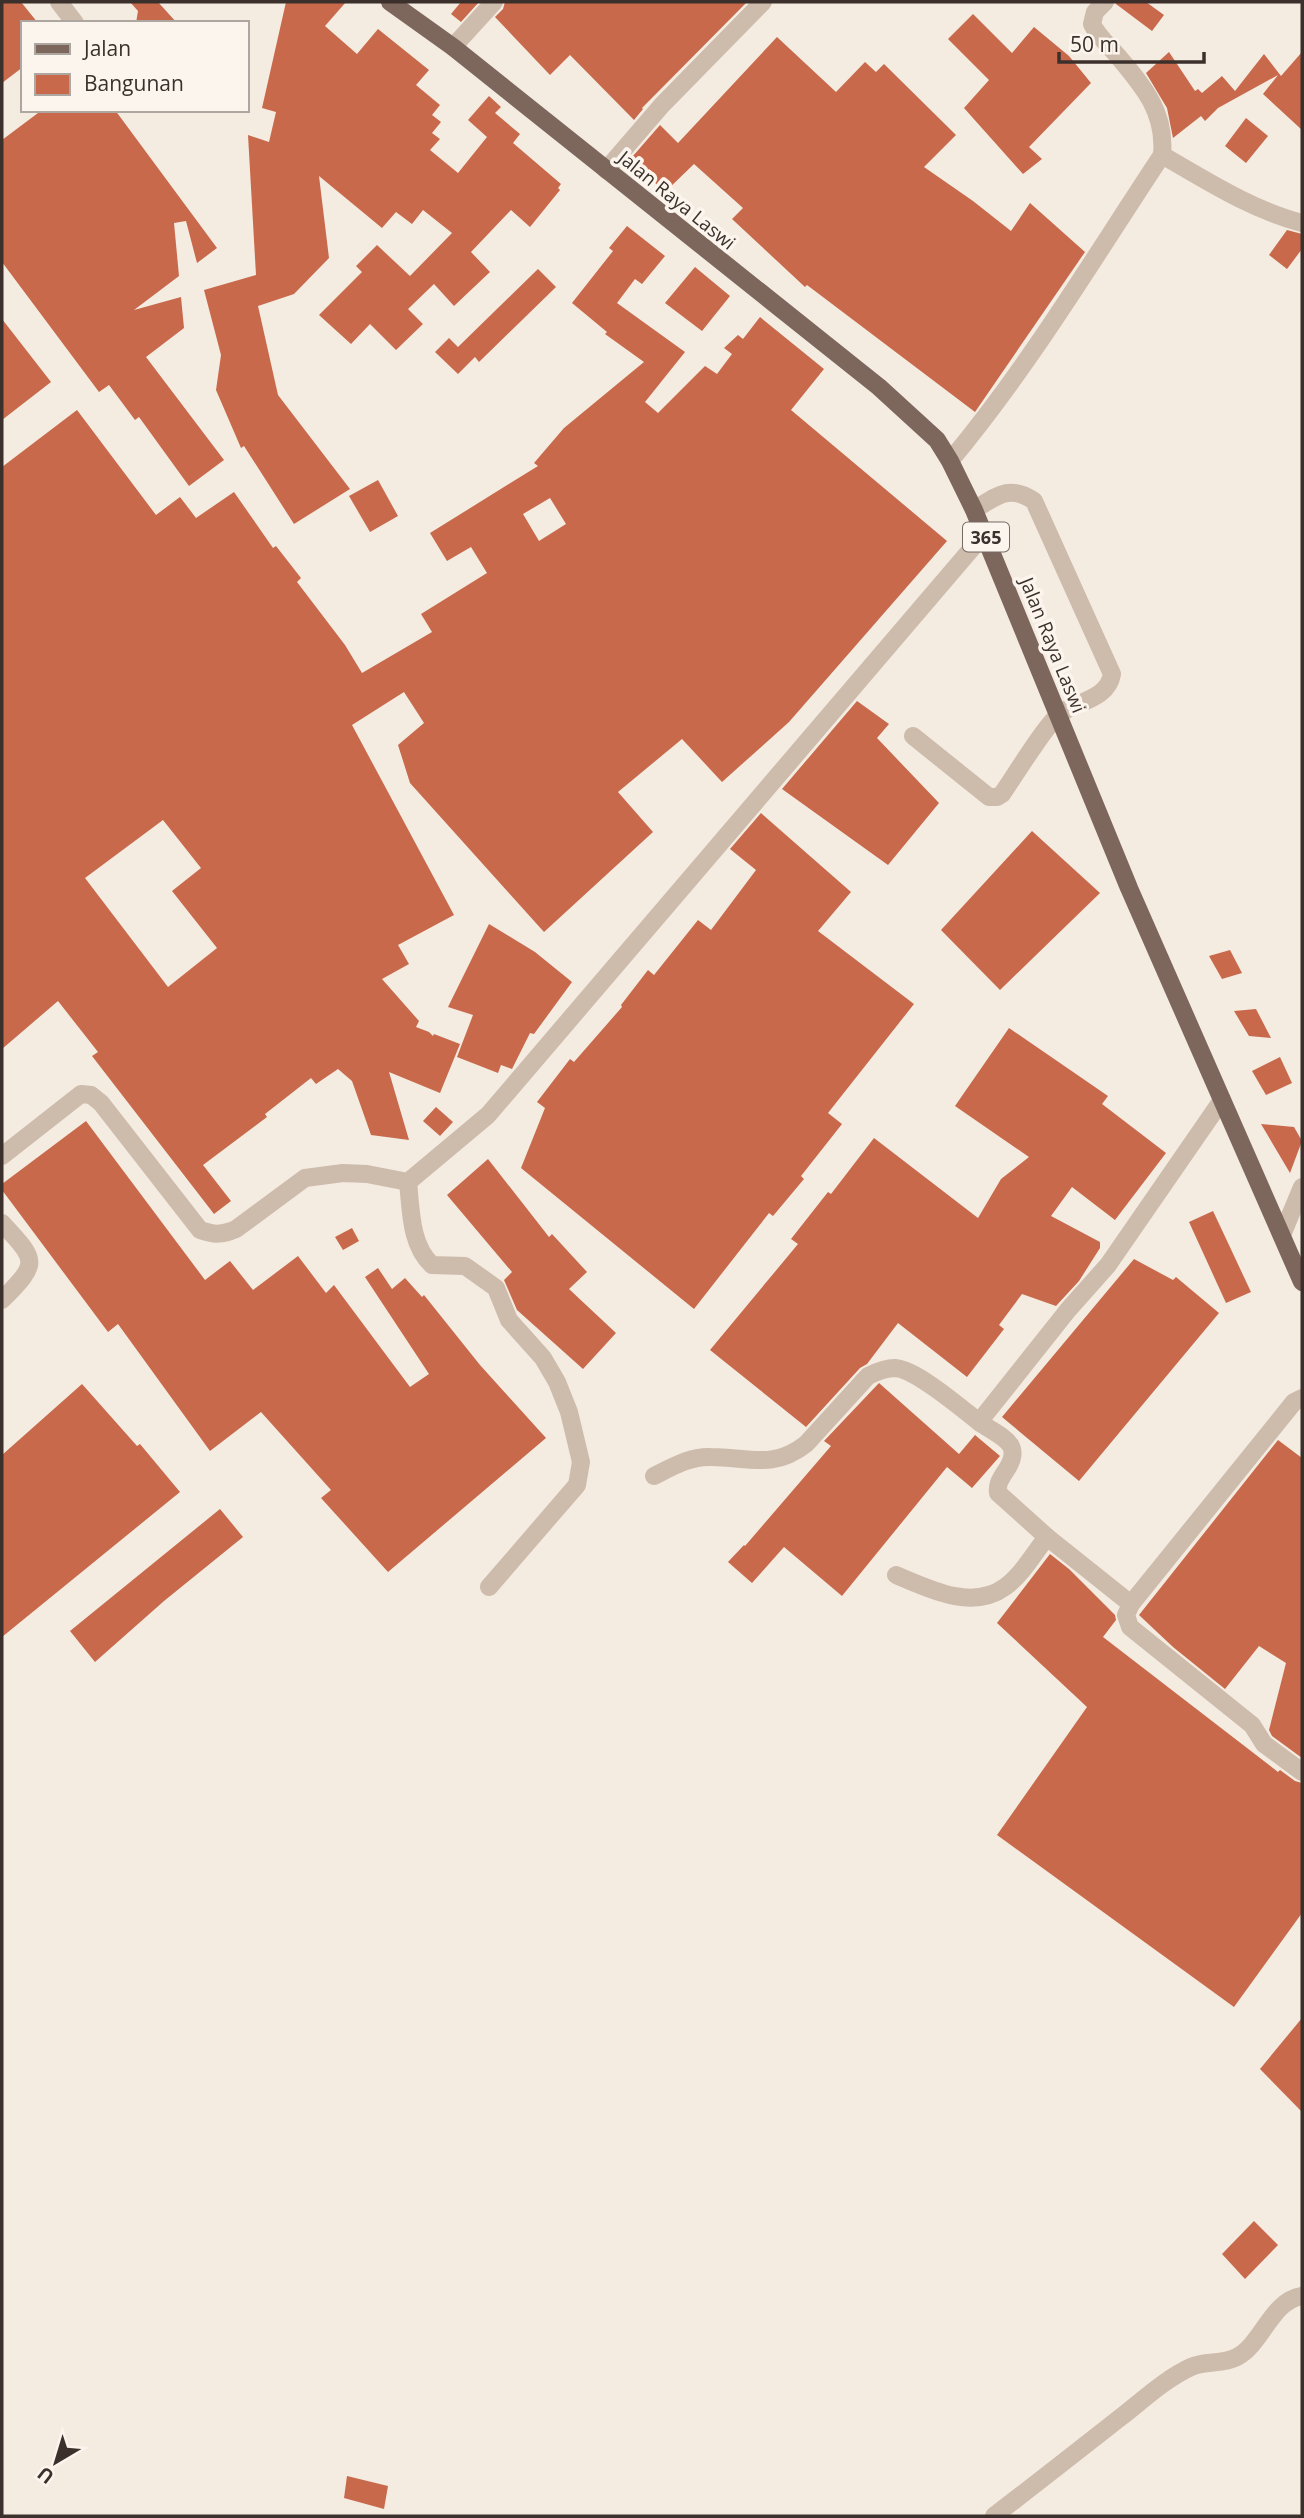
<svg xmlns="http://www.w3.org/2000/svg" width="1304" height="2518" font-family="'Open Sans',sans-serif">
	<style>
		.building { fill: #c8694b; fill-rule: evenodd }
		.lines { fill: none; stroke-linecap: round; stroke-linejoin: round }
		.minor { stroke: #cdbbac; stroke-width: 18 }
		.major { stroke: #7d675c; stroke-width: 18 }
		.labels { text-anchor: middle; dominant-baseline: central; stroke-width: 7; stroke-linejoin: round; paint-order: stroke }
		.shield { fill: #fbf5ee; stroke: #756b66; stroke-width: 2 }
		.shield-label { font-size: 18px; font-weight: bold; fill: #3b302b }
		.street-label { font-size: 19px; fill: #3b302b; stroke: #fbf5ee }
	</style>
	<rect width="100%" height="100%" fill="#f4ebe1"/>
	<g class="building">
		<polygon points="2,2 21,2 38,23 23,23 23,67 2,83"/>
		<polygon points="130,2 158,2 177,23 136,23 138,11"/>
		<polygon points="286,2 346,2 325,26 357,54 378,29 429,70 416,85 440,105 432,115 441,122 432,133 440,139 430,150 458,173 487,137 468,120 489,96 501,107 495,113 520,134 513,143 561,184 558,188 560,190 530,227 511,210 471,252 490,272 454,306 434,284 408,309 423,324 396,350 370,324 351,344 319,315 362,272 356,266 377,245 410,276 452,233 423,210 412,224 396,212 382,228 319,176 329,258 294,294 258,306 278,395 350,489 294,524 244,446 241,448 216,390 221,355 204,290 256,275 248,135 269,142 276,112 262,108"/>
		<polygon points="461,2 479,2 461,22 451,14"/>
		<polygon points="505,2 747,2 642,108 643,109 634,120 570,55 550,75 495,17 503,9"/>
		<polygon points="1116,2 1146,2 1164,15 1152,31 1116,4"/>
		<polygon points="973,14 1012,53 1034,27 1069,56 1091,83 1029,147 1042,159 1023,174 964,108 989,80 948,39"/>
		<polygon points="777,37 836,92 865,62 876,72 884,64 956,135 924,167 973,201 1011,231 1030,203 1085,252 975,412 807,285 805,287 732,219 743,208 694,164 664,193 648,175 650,173 633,156 660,125 678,143"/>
		<polygon points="1169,52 1195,91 1198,89 1202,93 1222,76 1235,91 1264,54 1281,76 1302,52 1302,130 1263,94 1278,75 1218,108 1205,121 1201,116 1173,138 1167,108 1146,73"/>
		<polygon points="42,110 115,110 217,248 197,263 186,221 174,223 179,276 134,310 181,297 184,328 146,357 224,460 189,486 139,417 135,420 109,385 99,392 2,262 2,140"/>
		<polygon points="1246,118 1268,136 1246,163 1225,146"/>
		<path d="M627 226 665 256 642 284 635 279 617 303 685 352 645 402 658 413 705 366 717 374 732 354 724 348 738 335 743 339 760 317 824 369 791 410 947 541 789 722 722 782 682 739 618 792 653 832 544 932 410 783 398 745 424 723 404 692 352 725 454 915 398 945 409 964 382 979 419 1021 416 1027 429 1032 433 1036 434 1034 460 1044 440 1093 389 1072 409 1140 371 1135 352 1081 338 1069 316 1084 311 1078 265 1114 267 1117 203 1165 231 1201 214 1214 92 1056 98 1052 58 1001 2 1049V467L77 410 156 515 180 497 196 518 234 492 273 548 276 546 301 578 297 582 345 645 362 673 432 632 421 614 487 573 471 547 447 561 430 533 538 466 534 463 564 428 644 362 605 334 607 332 572 303 613 251 609 248ZM550 498 566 524 539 541 523 514ZM163 820 201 868 172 891 217 948 168 987 85 878Z"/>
		<polygon points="1287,230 1302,234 1302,249 1287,269 1269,255"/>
		<polygon points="695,267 730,296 702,331 665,303"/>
		<polygon points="538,269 556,287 479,362 475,357 458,374 435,352 449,338 458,347"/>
		<polygon points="2,319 51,382 2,420"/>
		<polygon points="378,480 398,516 370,532 349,496"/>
		<polygon points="857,701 889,724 877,738 939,803 888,865 782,789"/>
		<polygon points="761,813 851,892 818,931 914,1004 828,1113 842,1124 801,1176 804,1179 773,1216 769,1213 694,1309 521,1168 545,1108 537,1102 570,1059 574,1062 622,1007 621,1005 648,970 654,975 698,920 711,930 756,870 730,849"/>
		<polygon points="1032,831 1100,893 1000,990 941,930"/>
		<polygon points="489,924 535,952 572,982 534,1034 530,1033 512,1069 501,1065 498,1073 457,1057 473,1015 448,1007"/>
		<polygon points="1230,950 1242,973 1222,979 1209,956"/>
		<polygon points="1256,1009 1271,1038 1249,1036 1234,1011"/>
		<polygon points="1009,1028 1108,1096 1102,1104 1166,1153 1115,1220 1072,1187 1051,1216 1100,1242 1100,1248 1079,1281 1056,1306 1022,1294 999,1325 1004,1329 967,1377 898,1323 867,1364 860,1368 806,1427 710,1350 798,1244 791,1239 828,1192 831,1194 874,1138 978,1218 1001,1179 1029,1157 955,1106"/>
		<polygon points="1280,1057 1292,1083 1266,1095 1252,1071"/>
		<polygon points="436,1107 453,1122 440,1136 423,1121"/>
		<polygon points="86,1121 205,1280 230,1261 253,1290 298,1256 326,1293 334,1285 410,1387 429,1374 365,1277 378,1268 392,1289 405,1278 422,1297 424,1295 480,1365 546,1438 388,1572 321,1498 331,1490 261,1412 210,1451 118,1324 108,1332 2,1190 2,1184"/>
		<polygon points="1261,1124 1294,1127 1302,1141 1290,1173"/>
		<polygon points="488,1159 549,1237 552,1234 587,1272 569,1289 616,1333 583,1369 517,1310 504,1280 512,1272 447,1195"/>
		<polygon points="1213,1211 1251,1292 1226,1303 1189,1222"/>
		<polygon points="352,1228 359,1241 343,1250 335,1237"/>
		<polygon points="1134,1259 1173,1280 1176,1277 1219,1313 1079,1481 1002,1417"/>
		<polygon points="879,1383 959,1454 975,1435 1000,1456 972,1488 947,1467 842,1596 784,1547 752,1583 728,1562 744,1545 745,1546 831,1446 824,1441"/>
		<polygon points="82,1384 137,1446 140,1444 180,1492 2,1637 2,1455"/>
		<polygon points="1278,1440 1302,1458 1302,1758 1272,1736 1269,1730 1286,1663 1259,1646 1225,1689 1173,1647 1139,1615"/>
		<polygon points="220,1509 243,1537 164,1601 95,1662 70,1631"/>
		<polygon points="1050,1554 1069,1569 1115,1615 1116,1620 1103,1637 1278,1772 1280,1770 1295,1781 1302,1783 1302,1913 1234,2007 997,1835 1087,1707 997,1623"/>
		<polygon points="1302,2018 1302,2112 1260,2069"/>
		<polygon points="1254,2221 1278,2245 1245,2279 1222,2254"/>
		<polygon points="347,2476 388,2486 384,2509 344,2498"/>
	</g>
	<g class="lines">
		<g class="minor">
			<polyline points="59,2 75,23"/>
			<path d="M1105 2 1095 12 1092 24C1097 35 1108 45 1116 54 1143 86 1166 112 1162 155"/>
			<polyline points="453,47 494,2"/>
			<polyline points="606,170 662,105 763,2"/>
			<path d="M950 461C1030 365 1093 259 1162 155 1207 181 1252 210 1302 223"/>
			<path d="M913 736 989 797H997L1002 794C1014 777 1048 721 1061 713 1078 701 1108 699 1112 674L1034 501C1009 484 997 496 974 510"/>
			<path d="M2 1156 81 1094 91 1095 101 1103 200 1230C214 1235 222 1235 236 1229L305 1178 343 1173 367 1174 408 1182 488 1115 985 533"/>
			<path d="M408 1182C411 1209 410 1245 432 1265L465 1266 496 1288 509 1320 543 1358 557 1382 569 1412 581 1462 577 1485 489 1587"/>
			<path d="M2 1223C37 1261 40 1262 2 1300"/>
			<polyline points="1282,1235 1302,1187"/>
			<polyline points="1302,1398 1294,1402 1131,1604 1126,1615 1130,1627 1252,1725 1264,1744 1302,1772"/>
			<path d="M979 1422C1002 1438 1025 1443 1005 1472 1000 1480 997 1484 998 1493L1047 1537"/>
			<path d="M654 1476C672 1467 690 1456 711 1457 748 1457 773 1470 806 1444L868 1376C876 1372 885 1368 895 1368 916 1369 961 1408 979 1422L1068 1310 1108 1265 1222 1100"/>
			<path d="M896 1575C929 1589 972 1611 1005 1587 1022 1575 1034 1553 1047 1537L1131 1604"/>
			<path d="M994 2516C1037 2483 1079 2450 1121 2417 1143 2400 1165 2379 1191 2367 1206 2360 1222 2365 1237 2357 1263 2343 1271 2301 1302 2296"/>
		</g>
		<polyline class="major" points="390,2 453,47 879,387 937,440 950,461 974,510 1129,888 1302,1282"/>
	</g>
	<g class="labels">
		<rect class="shield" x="963" y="522.5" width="46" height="29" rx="5"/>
		<g class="shield-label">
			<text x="986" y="537">365</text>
		</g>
		<g class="street-label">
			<text transform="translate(677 200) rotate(39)">Jalan Raya Laswi</text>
			<text transform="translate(1053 645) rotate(68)">Jalan Raya Laswi</text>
		</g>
	</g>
	<rect width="1304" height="2518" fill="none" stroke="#3b302b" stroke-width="7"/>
	<rect x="21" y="21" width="228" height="91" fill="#fbf5ee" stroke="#aea6a0" stroke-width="2"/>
	<rect x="35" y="44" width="35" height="10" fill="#7d675c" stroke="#aea6a0" stroke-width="2"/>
	<text x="84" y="56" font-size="21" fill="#3b302b">Jalan</text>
	<rect x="35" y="74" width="35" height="21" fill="#c8694b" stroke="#aea6a0" stroke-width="2"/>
	<text x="84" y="91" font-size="21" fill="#3b302b">Bangunan</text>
	<g transform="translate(56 2462) rotate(218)" stroke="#fbf5ee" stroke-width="5" paint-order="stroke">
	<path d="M0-5L12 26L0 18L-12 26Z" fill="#3b302b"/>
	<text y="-10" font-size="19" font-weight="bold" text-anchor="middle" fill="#3b302b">U</text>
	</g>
	<path d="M1059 52v10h145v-10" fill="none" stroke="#3b302b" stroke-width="3.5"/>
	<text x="1070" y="52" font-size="21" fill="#3b302b" stroke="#fbf5ee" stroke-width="5" paint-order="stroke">50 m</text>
</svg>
